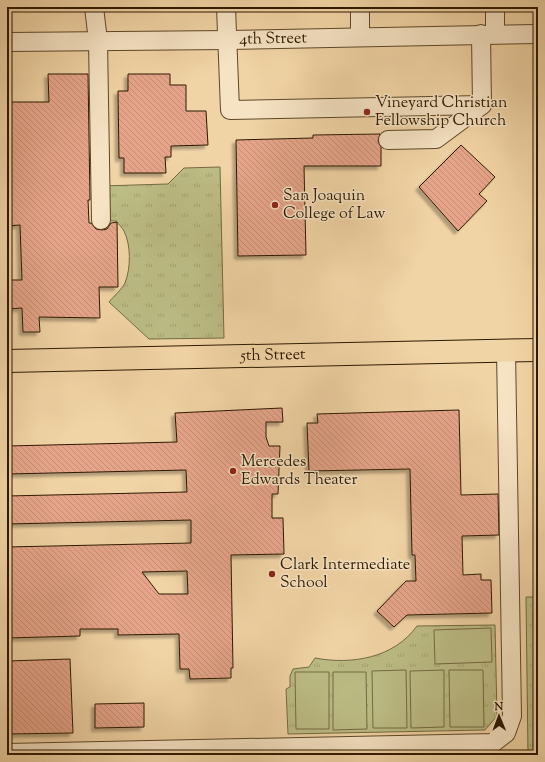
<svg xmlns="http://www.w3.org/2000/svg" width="545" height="762" font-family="'Sorts Mill Goudy',serif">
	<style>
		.grass { fill: url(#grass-tufts); stroke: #746a42 }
		.pitch { fill: #bcbc85; stroke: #746a42 }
		.building { fill: url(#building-back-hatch); stroke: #2d1900; fill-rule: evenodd; filter: url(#shadow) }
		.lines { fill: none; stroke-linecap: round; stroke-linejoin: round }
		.minor-casing { stroke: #5e4829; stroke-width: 20 }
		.major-casing { stroke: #2d1900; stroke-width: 24 }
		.minor { stroke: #f6e3c4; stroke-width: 18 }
		.major { stroke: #f1d4a5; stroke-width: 22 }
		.poi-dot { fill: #8f2418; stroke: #f6e3c4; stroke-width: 1.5 }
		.labels { text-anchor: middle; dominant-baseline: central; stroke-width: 3; stroke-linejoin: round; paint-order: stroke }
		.street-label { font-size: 16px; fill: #2d1900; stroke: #f6e3c4 }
		.poi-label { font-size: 16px; fill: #2d1900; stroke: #f6e3c4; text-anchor: start }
	</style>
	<defs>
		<pattern id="grass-tufts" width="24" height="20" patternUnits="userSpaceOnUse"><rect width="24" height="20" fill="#bcbc85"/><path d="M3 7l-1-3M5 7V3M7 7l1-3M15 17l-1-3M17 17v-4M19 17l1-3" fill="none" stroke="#a2a171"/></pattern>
		<pattern id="building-back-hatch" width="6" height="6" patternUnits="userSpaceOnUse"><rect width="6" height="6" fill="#e6a58a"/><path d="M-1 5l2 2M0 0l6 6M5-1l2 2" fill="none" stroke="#c68d75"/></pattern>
		<filter id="shadow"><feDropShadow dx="-3.5" dy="3.5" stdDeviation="1" flood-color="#0004"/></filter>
	</defs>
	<rect width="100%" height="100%" fill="#f1d4a5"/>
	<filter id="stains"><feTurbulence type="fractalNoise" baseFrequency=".005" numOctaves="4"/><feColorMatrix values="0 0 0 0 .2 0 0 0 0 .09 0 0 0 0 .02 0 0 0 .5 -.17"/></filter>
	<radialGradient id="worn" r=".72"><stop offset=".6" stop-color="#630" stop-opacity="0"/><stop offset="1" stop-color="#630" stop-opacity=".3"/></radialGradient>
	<g class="grass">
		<path d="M220 167 224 338 149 339 109 302C114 296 122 289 125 283 131 268 131 245 124 231 122 227 118 224 116 221L101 220V186L168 184 184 168Z"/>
		<polygon points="526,597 538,597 538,755 528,755"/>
		<path d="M495 625 497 716 485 730 288 734 286 689 290 687V676L293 669 309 667 315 658C352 665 394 658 417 626Z"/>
	</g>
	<g class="pitch">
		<polygon points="533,612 538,612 538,663 535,663"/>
		<polygon points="491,628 492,662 435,664 434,630"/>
		<polygon points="406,670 407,728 373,728 372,671"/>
		<polygon points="444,670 444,727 411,728 410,671"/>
		<polygon points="449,670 483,670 484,727 450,727"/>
		<polygon points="295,672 329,672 329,729 296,729"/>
		<polygon points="333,672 366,672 367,729 333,730"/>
	</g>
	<g class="building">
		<polygon points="48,74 88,74 90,200 88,200 89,223 91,223 96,229 102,230 107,229 111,223 117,222 118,287 99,287 100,318 39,317 40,332 23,332 22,308 8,309 7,280 22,280 20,225 7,226 7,102 49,102"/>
		<polygon points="128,74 170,74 170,85 186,85 186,111 206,111 208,145 171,146 171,157 165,157 166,173 124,173 124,158 119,158 118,91 128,91"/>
		<polygon points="380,134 378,141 381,147 381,166 304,166 306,255 238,256 236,140 313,138 313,135"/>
		<polygon points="461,145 495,177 479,194 487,201 458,231 419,187"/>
		<path d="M282 408 283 422H266V437L269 446H280L278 494H272V518H283L284 554 231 555 233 668H231V678L190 679 189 669H180L179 634 118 635V629H80V636L7 638V547L191 543V520L7 524V496L187 492 186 470 7 474V446L177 442 175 413ZM187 571 188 594H159L142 572Z"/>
		<polygon points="459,410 461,495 498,494 499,535 462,536 463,575 481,574 481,580 491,580 492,613 407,615 394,627 377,611 406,581 416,581 415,555 412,555 410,469 309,471 307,423 318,423 317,414"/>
		<polygon points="70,659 73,733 7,734 7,661"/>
		<polygon points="144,703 144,727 95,728 95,704"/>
	</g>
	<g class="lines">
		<g class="minor-casing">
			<g id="minor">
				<polyline points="94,7 98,41 101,220"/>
				<polyline points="226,7 230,110 482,105 481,34"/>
				<polyline points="360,7 360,37"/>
				<polyline points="495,7 495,34"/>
				<path id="s1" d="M7 42 227 40 538 34"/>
				<polyline points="388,140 436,139 482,105"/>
				<polyline points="7,753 493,743 506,733 512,716 506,351"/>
			</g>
		</g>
		<g class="major-casing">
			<g id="major">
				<path id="s2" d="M7 361 538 350"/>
			</g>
		</g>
		<use href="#minor" class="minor"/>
		<use href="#major" class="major"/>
	</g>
	<g class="poi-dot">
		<circle cx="367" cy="112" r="4"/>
		<circle cx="275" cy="205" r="4"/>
		<circle cx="233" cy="471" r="4"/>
		<circle cx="272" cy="574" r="4"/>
	</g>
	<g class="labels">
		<g class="street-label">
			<text stroke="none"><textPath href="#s1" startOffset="266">4th Street</textPath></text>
			<text stroke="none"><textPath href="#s2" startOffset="266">5th Street</textPath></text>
		</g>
		<g class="poi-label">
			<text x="375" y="103">Vineyard Christian<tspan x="375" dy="18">Fellowship Church</tspan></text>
			<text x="283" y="196">San Joaquin<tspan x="283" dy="18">College of Law</tspan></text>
			<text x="241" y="462">Mercedes<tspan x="241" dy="18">Edwards Theater</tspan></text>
			<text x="280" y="565">Clark Intermediate<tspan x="280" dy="18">School</tspan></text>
		</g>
	</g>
	<rect width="545" height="762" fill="none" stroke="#f1d4a5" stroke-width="24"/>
	<rect x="8" y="8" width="529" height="746" fill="none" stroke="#2d1900" stroke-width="2"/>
	<rect x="12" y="12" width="521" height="738" fill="none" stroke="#2d1900"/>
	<g transform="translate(499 716) rotate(359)" stroke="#f6e3c4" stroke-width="3" paint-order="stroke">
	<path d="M0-3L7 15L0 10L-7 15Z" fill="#2d1900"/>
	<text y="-6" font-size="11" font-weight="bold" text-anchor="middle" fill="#2d1900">N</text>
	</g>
	<rect width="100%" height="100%" filter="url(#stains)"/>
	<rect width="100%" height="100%" fill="url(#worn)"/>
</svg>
